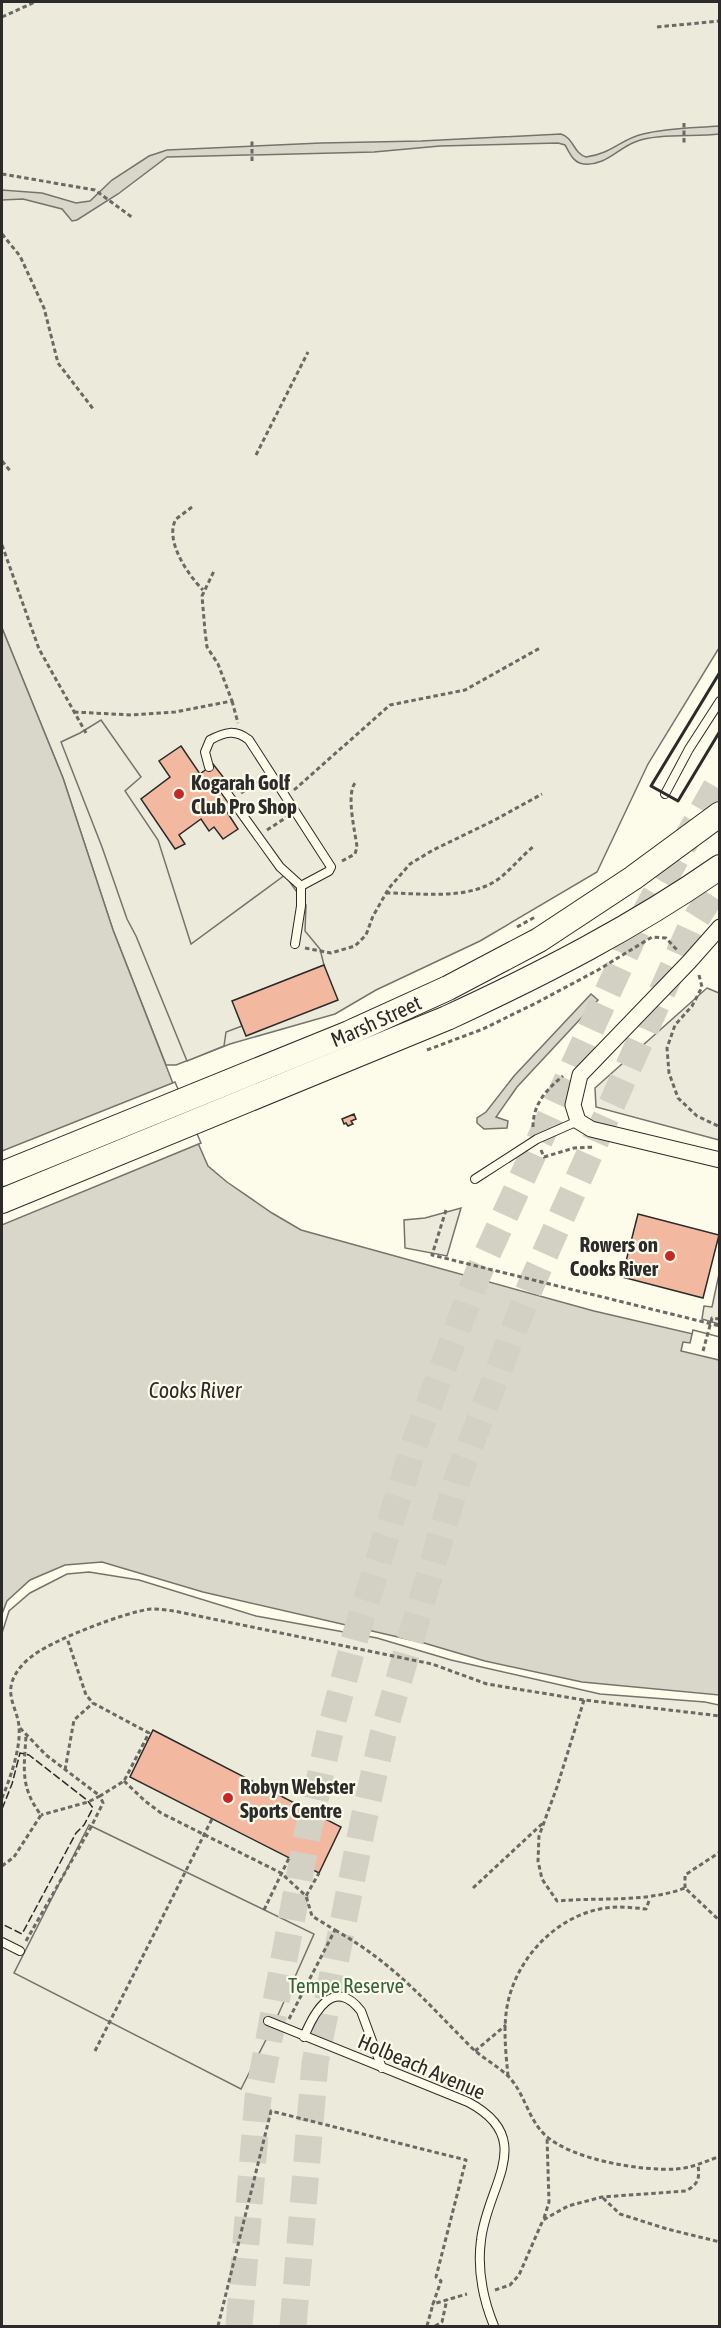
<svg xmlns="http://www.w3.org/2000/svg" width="721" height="2328" font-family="'Asap Condensed',sans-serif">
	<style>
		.green { fill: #ecebdb; stroke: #74746e; stroke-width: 1.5 }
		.parking { fill: #eceadb; stroke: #74746e; stroke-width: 1.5 }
		.water { fill: #d8d7c9; stroke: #74746e; stroke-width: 1.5 }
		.pier { fill: #fdfbea; stroke: #74746e; stroke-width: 1.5 }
		.building { fill: #f2b8a0; stroke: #2b2b2b; stroke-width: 1.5 }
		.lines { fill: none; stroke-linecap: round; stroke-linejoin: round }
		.motorway-tunnel { stroke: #d3d1c4; stroke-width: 27; stroke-dasharray: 27 14; stroke-linecap: butt }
		.service-casing { stroke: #2b2b2b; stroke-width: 10 }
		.minor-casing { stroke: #2b2b2b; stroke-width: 17 }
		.primary-casing { stroke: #2b2b2b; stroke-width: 26 }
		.path { stroke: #6a6964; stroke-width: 3; stroke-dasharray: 4.5 3; stroke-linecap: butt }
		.service { stroke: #fdfbea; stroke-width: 8 }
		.minor { stroke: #fdfbea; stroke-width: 15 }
		.primary { stroke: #fdfbea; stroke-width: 24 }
		.fence { stroke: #2b2b2b; stroke-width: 1.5; stroke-dasharray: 8 3; stroke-linecap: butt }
		.wall { stroke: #2b2b2b; stroke-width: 3 }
		.poi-dot { fill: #c62828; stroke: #fdfbea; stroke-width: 2 }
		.labels { text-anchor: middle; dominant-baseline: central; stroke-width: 4.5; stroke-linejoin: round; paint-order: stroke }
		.poi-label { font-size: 21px; font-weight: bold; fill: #2b2b2b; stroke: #fdfbea; text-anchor: start }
		.street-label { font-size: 21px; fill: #2b2b2b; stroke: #fdfbea }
		.park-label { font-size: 21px; fill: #34623c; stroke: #fdfbea }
		.water-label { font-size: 22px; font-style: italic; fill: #2b2b2b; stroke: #fdfbea }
	</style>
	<rect width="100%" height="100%" fill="#fdfbea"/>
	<g class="green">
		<polygon points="2,2 719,2 719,648 648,764 597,872 480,941 376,990 335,1014 230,1044 176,1065 166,1065 113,930 63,778 2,628"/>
		<polygon points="707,988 719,993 719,1140 596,1107 595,1088"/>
		<polygon points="461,1208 447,1256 405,1248 404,1220 425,1218"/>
		<polygon points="89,1572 139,1580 256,1616 377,1638 451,1660 600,1694 705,1702 719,1705 719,2326 2,2326 2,1633 9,1611 30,1593 67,1574"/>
	</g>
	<g class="parking">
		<polygon points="101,720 141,777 125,791 158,840 191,944 285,875 306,905 305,931 320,949 324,965 233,1001 242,1026 226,1032 224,1046 187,1061 136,936 127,919 102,847 61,742 80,733"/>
		<polygon points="719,1274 720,1324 719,1324 702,1319 704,1306 712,1307"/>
		<polygon points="89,1825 314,1934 274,2024 241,2089 14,1973"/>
	</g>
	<g class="water">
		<path d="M719 126V134C696 137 655 133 635 142 617 149 605 166 584 164 573 163 570 153 565 145L558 143 440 146 374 152 167 157 118 194 77 220 72 221 62 209 23 199 2 200V190L42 193 76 203 90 201 112 180 149 156 167 150 321 143 421 141 561 134C574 138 573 153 586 157 611 154 621 139 643 134 667 128 694 128 719 126Z"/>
		<polygon points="2,628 63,778 113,930 181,1104 208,1166 227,1182 272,1213 301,1230 594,1311 719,1340 719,1695 582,1682 485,1661 424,1643 203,1592 102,1562 65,1565 30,1580 7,1601 2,1614"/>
		<polygon points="591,994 598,1000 517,1087 496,1117 508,1121 507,1128 484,1129 477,1123 477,1118 486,1112 514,1076"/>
	</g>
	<g class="pier">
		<polygon points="175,1082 201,1143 2,1225 2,1151"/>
		<polygon points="693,1330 720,1337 719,1360 681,1351 683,1342 690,1343"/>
	</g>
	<g class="building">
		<polygon points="181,746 200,774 213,764 224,778 215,784 231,806 225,809 238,829 223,839 214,827 209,831 201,819 179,835 185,844 175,849 141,799 170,777 159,761"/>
		<polygon points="324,965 338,1000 246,1036 232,1001"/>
		<polygon points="354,1114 356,1119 351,1121 353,1124 348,1126 346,1123 344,1124 342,1119"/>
		<polygon points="638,1214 719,1235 703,1298 622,1277"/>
		<polygon points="153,1730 341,1827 319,1873 130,1777"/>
	</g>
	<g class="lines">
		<g class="motorway-tunnel">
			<polyline points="239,2326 258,2098 308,1831 330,1732 356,1634 414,1445 477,1276 640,922 720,780"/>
			<polyline points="293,2326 315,2063 363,1823 383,1734 458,1477 531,1285 691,927 720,881"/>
		</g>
		<g class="service-casing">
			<g id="service">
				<path d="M209 767 205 752 210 740C225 732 235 729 249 740L331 867 329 871 301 886"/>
				<polyline points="219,782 280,867 301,886 301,906 295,944"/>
				<polyline points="665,794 689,749 720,701"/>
				<polyline points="475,1179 537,1139 578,1121"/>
				<polyline points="2,1942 20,1951"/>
				<path d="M268 2021 468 2102C538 2139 487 2185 481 2240 477 2270 483 2299 494 2326"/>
				<path d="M304 2037C314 2012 334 1976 361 2011L382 2068"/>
			</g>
		</g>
		<g class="minor-casing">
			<polyline id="minor" points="720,927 689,962 580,1075 573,1105 578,1121 591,1129 720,1160"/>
		</g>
		<g class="primary-casing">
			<g id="primary">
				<path id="s1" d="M2 1174 349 1033 448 988 539 940 633 878 720 814"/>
				<path d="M2 1201 447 1018C542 974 634 927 720 867"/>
			</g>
		</g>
		<g class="path">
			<polyline points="2,17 35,2"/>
			<polyline points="657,27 720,21"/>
			<polyline points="684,123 684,143"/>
			<polyline points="252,161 252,141"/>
			<polyline points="2,174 95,190 133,218"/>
			<polyline points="2,234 20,256 44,308 58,363 94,410"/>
			<polyline points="256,455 308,352"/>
			<polyline points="2,461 11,472"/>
			<path d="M192 507 176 519C164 540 188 575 203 590"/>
			<polyline points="2,545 39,649 86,733"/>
			<polyline points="232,701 238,723"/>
			<polyline points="74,712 132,715 175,712 232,701 218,664 207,647 205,631 202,596 214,571"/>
			<polyline points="294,790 390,705 465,690 540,648"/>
			<polyline points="241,793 260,780"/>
			<polyline points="267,830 287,817"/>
			<path d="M342 861 355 854 357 847C355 831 346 795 355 783"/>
			<path d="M386 893C421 893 469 901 500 878 512 868 522 856 534 846"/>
			<polyline points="517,927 535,917"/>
			<polyline points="305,948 331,953 355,946 366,935 373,916 389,888 410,864 433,850 493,821 542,794"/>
			<polyline points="699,975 702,987 692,1006 675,1025 667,1048 669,1073 678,1098 697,1116 720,1127"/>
			<polyline points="427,1050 483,1029 538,1002 598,970 652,937 666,938 678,951"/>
			<path d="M533 1127C533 1104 546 1090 563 1076"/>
			<polyline points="541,1150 544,1157 574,1148 595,1147"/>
			<polyline points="446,1210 432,1255 720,1326"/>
			<polyline points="703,1351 712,1318 720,1319"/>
			<path d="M584 1700 557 1787 539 1836 538 1861 542 1879 557 1901C600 1897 645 1903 685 1888L720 1921"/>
			<polyline points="20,1728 46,1755 100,1796 88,1802 41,1815"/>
			<polyline points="65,1770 74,1720 93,1703"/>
			<polyline points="124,1781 145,1801 161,1813 281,1873 306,1896 319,1873"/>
			<path d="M2 1798C10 1779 21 1748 19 1727 18 1711 7 1699 12 1682 16 1670 25 1661 35 1654 56 1639 125 1612 151 1609 159 1609 167 1610 174 1611L432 1664 487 1684 584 1700 720 1716"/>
			<path d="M2 1866 14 1857 41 1815C20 1787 24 1769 26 1736"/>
			<polyline points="473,1888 543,1823"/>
			<polyline points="685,1888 685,1875 720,1852"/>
			<polyline points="264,1910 289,1858"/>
			<path d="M335 1930C395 1964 426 2002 473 2049 484 2059 498 2066 509 2077 525 2094 528 2119 545 2135 572 2160 641 2171 676 2169 691 2168 705 2162 720 2156"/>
			<polyline points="26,1941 91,1827 103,1803 100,1796 124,1781 149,1733 93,1703 86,1695 67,1638"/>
			<polyline points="289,2019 335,1930 312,1916 306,1896"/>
			<polyline points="95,2051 212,1819"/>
			<polyline points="475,2051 506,2025"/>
			<path d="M508 2076C506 2054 503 2030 507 2007 516 1955 563 1908 618 1907 627 1907 637 1908 646 1909L650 1898"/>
			<polyline points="603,2198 620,2214 667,2229 720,2242"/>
			<polyline points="544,2218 549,2202 547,2137"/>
			<path d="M495 2290 510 2285 519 2275 543 2220 568 2206 602 2197 686 2191C698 2184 700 2179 698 2165"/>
			<polyline points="218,2326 271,2111 466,2160 436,2277 441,2281 433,2304 467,2294"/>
			<polyline points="427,2326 433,2304"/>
			<polyline points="435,2326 442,2322 447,2299"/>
		</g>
		<use href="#service" class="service"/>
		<use href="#minor" class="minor"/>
		<use href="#primary" class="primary"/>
		<polyline class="fence" points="2,1809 12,1784 20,1753 29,1755 87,1800 93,1808 84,1825 76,1833 22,1934 2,1924"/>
		<polyline class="wall" points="720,672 651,786 678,801 720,731"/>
	</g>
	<g class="poi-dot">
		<circle cx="179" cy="794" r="6"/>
		<circle cx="670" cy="1256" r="6"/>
		<circle cx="228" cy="1798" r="6"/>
	</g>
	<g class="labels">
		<g class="poi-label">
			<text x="191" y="782">Kogarah Golf<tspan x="191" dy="24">Club Pro Shop</tspan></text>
			<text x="658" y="1244" text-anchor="end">Rowers on<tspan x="658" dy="24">Cooks River</tspan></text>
			<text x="240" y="1786">Robyn Webster<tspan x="240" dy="24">Sports Centre</tspan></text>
		</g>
		<g class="street-label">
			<text stroke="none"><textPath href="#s1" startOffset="404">Marsh Street</textPath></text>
			<text transform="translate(422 2066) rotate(23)">Holbeach Avenue</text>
		</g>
		<g class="park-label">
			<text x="346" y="1985">Tempe Reserve</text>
		</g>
		<g class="water-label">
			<text x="195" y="1390">Cooks River</text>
		</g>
	</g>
	<rect width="721" height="2328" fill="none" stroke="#2b2b2b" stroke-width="6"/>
</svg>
